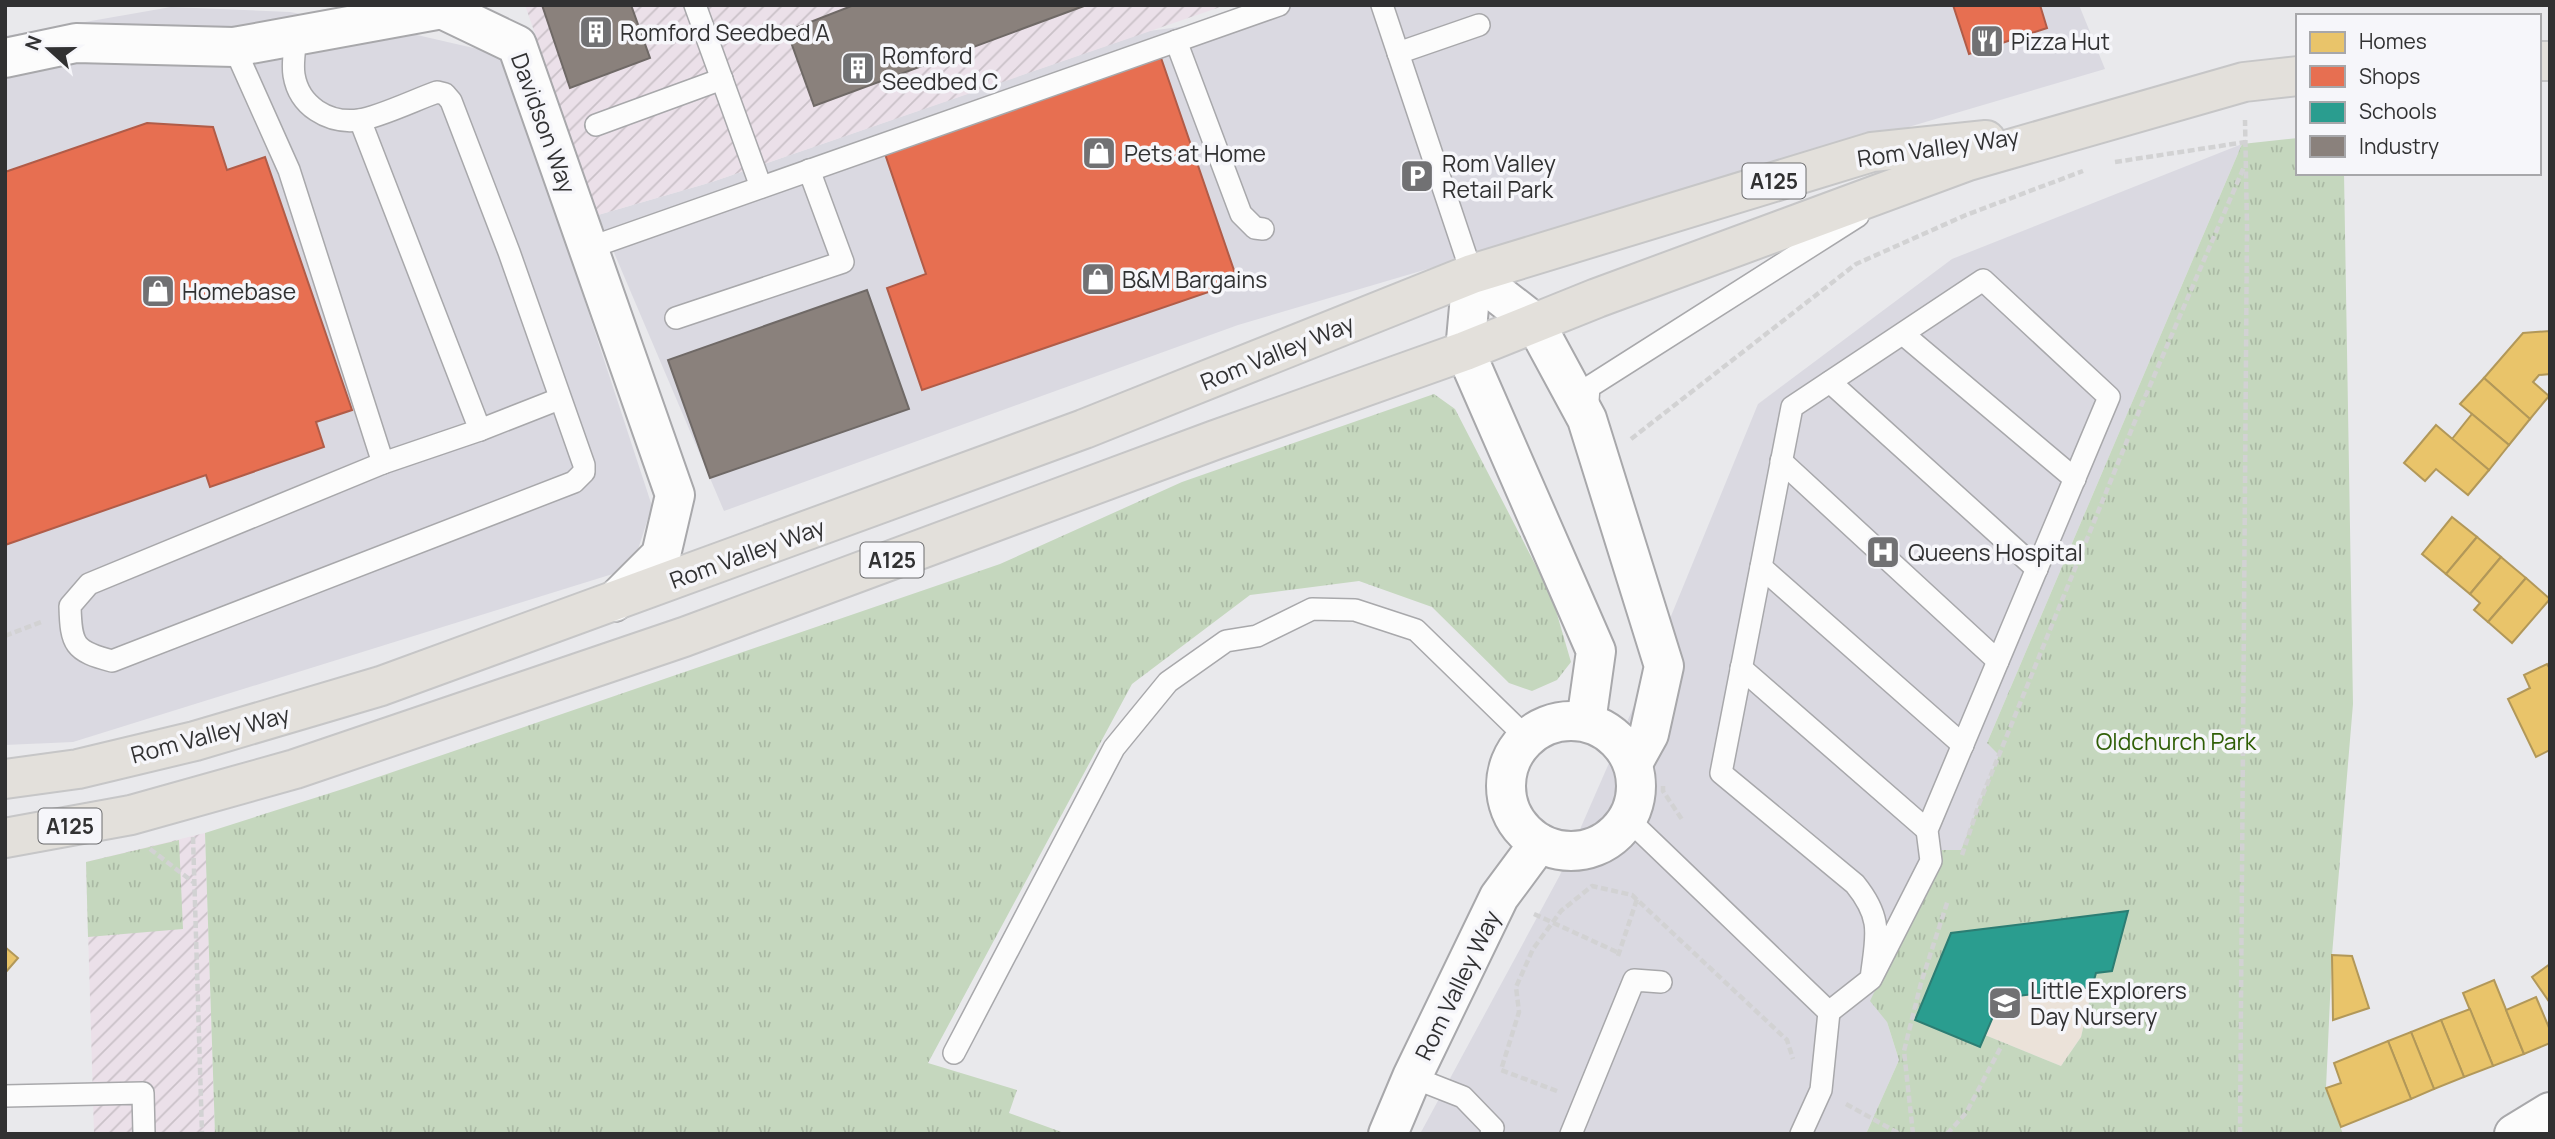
<svg xmlns="http://www.w3.org/2000/svg" width="2555" height="1139" font-family="Manrope,sans-serif">
	<style>
		.built { fill: #dad9e1 }
		.industrial { fill: url(#industrial-furrows) }
		.education { fill: #ebe2d9 }
		.grass { fill: url(#grass-tufts); fill-rule: evenodd }
		.homes { fill: #e9c46a; stroke: #b29859; stroke-width: 2 }
		.shops { fill: #e76f51; stroke: #b05c48; stroke-width: 2 }
		.schools { fill: #2a9d8f; stroke: #2c7d73; stroke-width: 2 }
		.industry { fill: #8a817c; stroke: #6f6966; stroke-width: 2 }
		.lines { fill: none; stroke-linecap: round; stroke-linejoin: round }
		.service-casing { stroke: #a8a8ab; stroke-width: 24 }
		.minor-casing { stroke: #a8a8ab; stroke-width: 42 }
		.primary-casing { stroke: #c6c6c7; stroke-width: 42 }
		.path { stroke: #d2d2d3; stroke-width: 4.5; stroke-dasharray: 7 3.5; stroke-linecap: butt }
		.service { stroke: #fcfcfc; stroke-width: 21 }
		.minor { stroke: #fcfcfc; stroke-width: 38 }
		.primary { stroke: #e3e0db; stroke-width: 38 }
		.labels { text-anchor: middle; dominant-baseline: central; stroke-width: 7; stroke-linejoin: round; paint-order: stroke }
		.shield { fill: #f6f6fa; stroke: #6c6c6e; stroke-width: 2 }
		.shield-label { font-size: 21px; font-weight: bold; fill: #313132 }
		.poi-label { font-size: 23px; fill: #313132; stroke: #f6f6fa; text-anchor: start }
		.street-label { font-size: 23px; fill: #313132; stroke: #f6f6fa }
		.park-label { font-size: 23px; fill: #2f5e06; stroke: #f6f6fa }
	</style>
	<defs>
		<pattern id="industrial-furrows" width="10" height="10" patternUnits="userSpaceOnUse" patternTransform="scale(1.75)"><rect width="10" height="10" fill="#ebe0e9"/><path d="M-1 1l2-2M0 10L10 0M9 11l2-2" fill="none" stroke="#cac1c8"/></pattern>
		<pattern id="grass-tufts" width="24" height="20" patternUnits="userSpaceOnUse" patternTransform="scale(1.75)"><rect width="24" height="20" fill="#c5d7be"/><path d="M3 7l-1-3M5 7V3M7 7l1-3M15 17l-1-3M17 17v-4M19 17l1-3" fill="none" stroke="#aab9a4"/></pattern>
	</defs>
	<rect width="100%" height="100%" fill="#e9e9ec"/>
	<g class="built">
		<polygon points="1267,5 2079,5 2105,69 1238,325 724,511 598,215 712,182 1149,31 1239,19"/>
		<polygon points="171,7 290,12 417,35 504,55 652,506 632,568 73,742 5,745 5,36"/>
		<polygon points="2242,144 1987,743 2000,755 1961,850 1941,850 1887,1022 1899,1060 1866,1134 1420,1134 1560,875 1637,699 1758,404 1952,259"/>
	</g>
	<g class="industrial">
		<polygon points="525,5 1226,5 712,182 598,215"/>
		<polygon points="205,833 215,1134 94,1134 86,862"/>
	</g>
	<polygon class="education" points="2128,911 2112,971 2096,973 2081,1037 2061,1066 1985,1035 1980,1047 1915,1020 1951,933"/>
	<g class="grass">
		<path d="M2298 138V173H2344L2353 704 2332 955 2326 1088 2343 1134H1866L1899 1060 1887 1022 1870 1001 1942 850H1961L1999 755 1987 743 2242 144ZM2128 911 2112 971 2096 973 2081 1037 2061 1066 1985 1035 1979 1047 1915 1020Z"/>
		<polygon points="1434,394 1455,409 1552,597 1571,662 1557,680 1532,691 1509,683 1432,607 1359,581 1250,595 1132,684 928,1063 1017,1090 1009,1113 1067,1134 215,1134 205,833 346,788 1000,564 1182,482"/>
		<polygon points="179,840 183,929 88,937 86,862"/>
	</g>
	<g class="homes">
		<polygon points="2550,331 2550,374 2539,375 2533,382 2549,396 2530,419 2484,378 2523,333"/>
		<polygon points="2484,378 2530,419 2509,445 2460,404"/>
		<polygon points="2472,414 2509,445 2489,470 2452,439"/>
		<polygon points="2436,425 2489,470 2468,495 2436,469 2425,481 2404,463"/>
		<polygon points="2452,517 2477,537 2446,574 2422,554"/>
		<polygon points="2477,537 2501,557 2470,594 2446,574"/>
		<polygon points="2501,557 2526,578 2488,622 2474,610 2480,603 2470,594"/>
		<polygon points="2526,578 2550,599 2512,643 2488,622"/>
		<polygon points="2547,664 2550,669 2550,750 2536,757 2508,699 2530,688 2524,675"/>
		<polygon points="5,947 18,958 5,973"/>
		<polygon points="2332,955 2352,956 2369,1008 2333,1020"/>
		<polygon points="2550,964 2550,1003 2532,977"/>
		<polygon points="2494,980 2524,1054 2493,1066 2463,993"/>
		<polygon points="2536,997 2550,1030 2550,1043 2524,1054 2506,1010"/>
		<polygon points="2470,1009 2493,1066 2464,1077 2441,1020"/>
		<polygon points="2441,1020 2464,1077 2434,1089 2411,1032"/>
		<polygon points="2411,1032 2434,1089 2411,1099 2388,1041"/>
		<polygon points="2388,1041 2411,1099 2341,1127 2326,1088 2341,1083 2334,1063"/>
	</g>
	<g class="shops">
		<polygon points="1953,5 2040,5 2047,28 1969,54"/>
		<polygon points="1159,52 1238,282 922,390 887,288 926,274 883,148"/>
		<polygon points="147,123 213,127 227,170 265,157 352,410 316,422 324,447 210,487 206,475 5,545 5,172"/>
	</g>
	<polygon class="schools" points="2128,911 2112,971 2096,973 2092,987 2001,998 1980,1047 1915,1020 1951,933"/>
	<g class="industry">
		<polygon points="542,5 631,5 650,58 570,88"/>
		<polygon points="854,5 1084,5 1084,6 814,106 787,31"/>
		<polygon points="867,290 909,409 710,478 668,360"/>
	</g>
	<g class="lines">
		<g class="service-casing">
			<g id="service">
				<polyline points="695,5 761,187"/>
				<polyline points="1382,5 1472,274"/>
				<polyline points="1176,41 1241,214 1255,228 1263,229"/>
				<path d="M234 47 289 170 383 463 89 584 70 606C71 645 74 651 112 661L574 482 584 472V465L509 252 451 101 445 94 437 92C417 99 377 118 359 120 328 124 299 106 294 75 292 63 295 48 296 36"/>
				<polyline points="1398,53 1479,25"/>
				<polyline points="360,120 480,430 383,463"/>
				<polyline points="596,125 722,79"/>
				<polyline points="589,248 1279,5"/>
				<polyline points="676,318 843,262 809,170"/>
				<polyline points="1903,334 2075,479"/>
				<polyline points="1830,382 2037,569"/>
				<polyline points="1587,414 1589,387 1858,216"/>
				<polyline points="480,430 559,399"/>
				<polyline points="1781,461 1998,661"/>
				<polyline points="1761,567 1963,745"/>
				<polyline points="1741,668 1927,830"/>
				<polyline points="1628,819 1829,1012 1821,1090 1801,1134"/>
				<path d="M1829 1012 1871 979 1931 861 1927 830 2109 397 1983 280 1792 407 1721 773 1855 884C1884 920 1876 936 1871 979"/>
				<polyline points="954,1053 1114,748 1168,682 1226,641 1257,636 1312,609 1355,610 1416,630 1527,738"/>
				<polyline points="1412,1077 1463,1097 1493,1128 1491,1134"/>
				<polyline points="5,1096 143,1093 144,1134"/>
				<polyline points="1571,1134 1634,980 1661,982"/>
			</g>
		</g>
		<g class="minor-casing">
			<g id="minor">
				<polyline points="5,58 76,43 234,47 442,9 517,45 675,495 661,555 614,602"/>
				<polyline points="1472,274 1535,323 1587,419 1664,666 1649,734 1633,763"/>
				<polyline points="1472,274 1465,351 1596,651 1586,722"/>
				<circle cx="1571" cy="786" r="65"/>
				<polyline points="1388,1134 1412,1077 1499,897 1539,843"/>
				<polyline points="2514,1134 2550,1112"/>
			</g>
		</g>
		<g class="primary-casing">
			<g id="primary">
				<polyline points="2539,61 2550,61"/>
				<polyline points="5,779 78,769 195,741 381,686 1084,429 1472,274 1872,152 1986,140"/>
				<polyline points="5,838 131,815 295,769 684,637 1215,440 1465,351 1597,298 1968,161 2244,82 2298,76"/>
			</g>
		</g>
		<g class="path">
			<polyline points="2115,162 2246,142"/>
			<polyline points="1631,439 1856,264 1966,215 2083,171"/>
			<polyline points="5,636 41,622"/>
			<polyline points="1663,786 1663,791 1683,821"/>
			<polyline points="193,837 202,1134"/>
			<polyline points="150,849 193,882"/>
			<polyline points="1962,855 1979,804 2142,404 2244,167"/>
			<polyline points="1534,914 1619,953"/>
			<polyline points="1618,956 1637,899"/>
			<polyline points="1557,1091 1501,1070 1519,1012 1516,987 1533,949 1561,911 1592,886 1632,895 1787,1040 1793,1059"/>
			<polyline points="1846,1104 1900,1134"/>
			<polyline points="1913,1134 1904,1051 1921,983 1948,900"/>
			<polyline points="1947,1134 1966,1113 2002,1045"/>
			<polyline points="2240,1134 2247,227 2245,120"/>
		</g>
		<use href="#service" class="service"/>
		<use href="#minor" class="minor"/>
		<use href="#primary" class="primary"/>
	</g>
	<defs>
		<g id="building-square" transform="scale(1.75)"><rect x="-9" y="-9" width="18" height="18" rx="4" fill="#717173" stroke="#f6f6fa"/><path d="M-4-6H4V6H1V3H-1V6H-4ZM-2.5-4.3h1.7v1.8h-1.7ZM.8-4.3h1.7v1.8H.8ZM-2.5-1h1.7V.8h-1.7ZM.8-1h1.7V.8H.8Z" fill="#fff"/></g>
		<g id="restaurant-square" transform="scale(1.75)"><rect x="-9" y="-9" width="18" height="18" rx="4" fill="#717173" stroke="#f6f6fa"/><path d="M-5-6h1v4h1v-4h1v4h1v-4h1v5L-1.5 .5V6h-2V.5L-5-1ZM5-6V6H3V1.5H1.5Q1.5-4 5-6Z" fill="#fff"/></g>
		<g id="shop-square" transform="scale(1.75)"><rect x="-9" y="-9" width="18" height="18" rx="4" fill="#717173" stroke="#f6f6fa"/><path d="M-5-2.5h2.3a2.7 3.5 0 0 1 5.4 0H5L5.5 6h-11ZM-1.5-2.5h3a1.5 2.3 0 0 0-3 0Z" fill="#fff"/></g>
		<g id="parking-square" transform="scale(1.75)"><rect x="-9" y="-9" width="18" height="18" rx="4" fill="#717173" stroke="#f6f6fa"/><path d="M-3.5-5.5H1a3.5 3.5 0 0 1 0 7H-1V5.5H-3.5ZM-1-3.4V-.6H.8a1.4 1.4 0 0 0 0-2.8Z" fill="#fff"/></g>
		<g id="hospital-square" transform="scale(1.75)"><rect x="-9" y="-9" width="18" height="18" rx="4" fill="#717173" stroke="#f6f6fa"/><path d="M-5-5h3v3.5h4V-5h3V5h-3V1.5h-4V5h-3Z" fill="#fff"/></g>
		<g id="school-square" transform="scale(1.75)"><rect x="-9" y="-9" width="18" height="18" rx="4" fill="#717173" stroke="#f6f6fa"/><path d="M0-5L7-2L0 1L-7-2ZM-4 1L0 2.5L4 1V4Q0 6-4 4Z" fill="#fff"/></g>
	</defs>
	<g fill-rule="evenodd">
		<use href="#building-square" x="596" y="32"/>
		<use href="#restaurant-square" x="1987" y="41"/>
		<use href="#building-square" x="858" y="68"/>
		<use href="#shop-square" x="1099" y="153"/>
		<use href="#parking-square" x="1417" y="176"/>
		<use href="#shop-square" x="1098" y="279"/>
		<use href="#shop-square" x="158" y="291"/>
		<use href="#hospital-square" x="1883" y="552"/>
		<use href="#school-square" x="2005" y="1003"/>
	</g>
	<g class="labels">
		<g class="shield">
			<rect x="1742.5" y="163.5" width="63" height="35" rx="5"/>
			<rect x="860.5" y="542.5" width="63" height="35" rx="5"/>
			<rect x="38.5" y="808.5" width="63" height="35" rx="5"/>
		</g>
		<g class="shield-label">
			<text x="1774" y="181">A125</text>
			<text x="892" y="560">A125</text>
			<text x="70" y="826">A125</text>
		</g>
		<g class="poi-label">
			<text x="620" y="32">Romford Seedbed A</text>
			<text x="2011" y="41">Pizza Hut</text>
			<text x="882" y="55">Romford<tspan x="882" dy="26">Seedbed C</tspan></text>
			<text x="1124" y="153">Pets at Home</text>
			<text x="1442" y="163">Rom Valley<tspan x="1442" dy="26">Retail Park</tspan></text>
			<text x="1122" y="279">B&amp;M Bargains</text>
			<text x="182" y="291">Homebase</text>
			<text x="1908" y="552">Queens Hospital</text>
			<text x="2030" y="990">Little Explorers<tspan x="2030" dy="26">Day Nursery</tspan></text>
		</g>
		<g class="street-label">
			<text transform="translate(544 123) rotate(70)">Davidson Way</text>
			<text transform="translate(1938 147) rotate(-8)">Rom Valley Way</text>
			<text transform="translate(1277 352) rotate(-22)">Rom Valley Way</text>
			<text transform="translate(747 553) rotate(-20)">Rom Valley Way</text>
			<text transform="translate(210 734) rotate(-15)">Rom Valley Way</text>
			<text transform="translate(1457 985) rotate(-64)">Rom Valley Way</text>
		</g>
		<g class="park-label">
			<text x="2176" y="741">Oldchurch Park</text>
		</g>
	</g>
	<rect width="2555" height="1139" fill="none" stroke="#313132" stroke-width="14"/>
	<rect x="2296" y="14" width="245" height="161" fill="#f6f6fa" stroke="#a7a7aa" stroke-width="2"/>
	<rect x="2310" y="32" width="35" height="21" fill="#e9c46a" stroke="#a7a7aa" stroke-width="2"/>
	<text x="2359" y="49" font-size="21" fill="#313132">Homes</text>
	<rect x="2310" y="66" width="35" height="21" fill="#e76f51" stroke="#a7a7aa" stroke-width="2"/>
	<text x="2359" y="84" font-size="21" fill="#313132">Shops</text>
	<rect x="2310" y="102" width="35" height="21" fill="#2a9d8f" stroke="#a7a7aa" stroke-width="2"/>
	<text x="2359" y="119" font-size="21" fill="#313132">Schools</text>
	<rect x="2310" y="136" width="35" height="21" fill="#8a817c" stroke="#a7a7aa" stroke-width="2"/>
	<text x="2359" y="154" font-size="21" fill="#313132">Industry</text>
	<g transform="translate(49 49) rotate(291)" stroke="#f6f6fa" stroke-width="5" paint-order="stroke">
	<path d="M0-5L12 26L0 18L-12 26Z" fill="#313132"/>
	<text y="-10" font-size="19" font-weight="bold" text-anchor="middle" fill="#313132">N</text>
	</g>
</svg>
